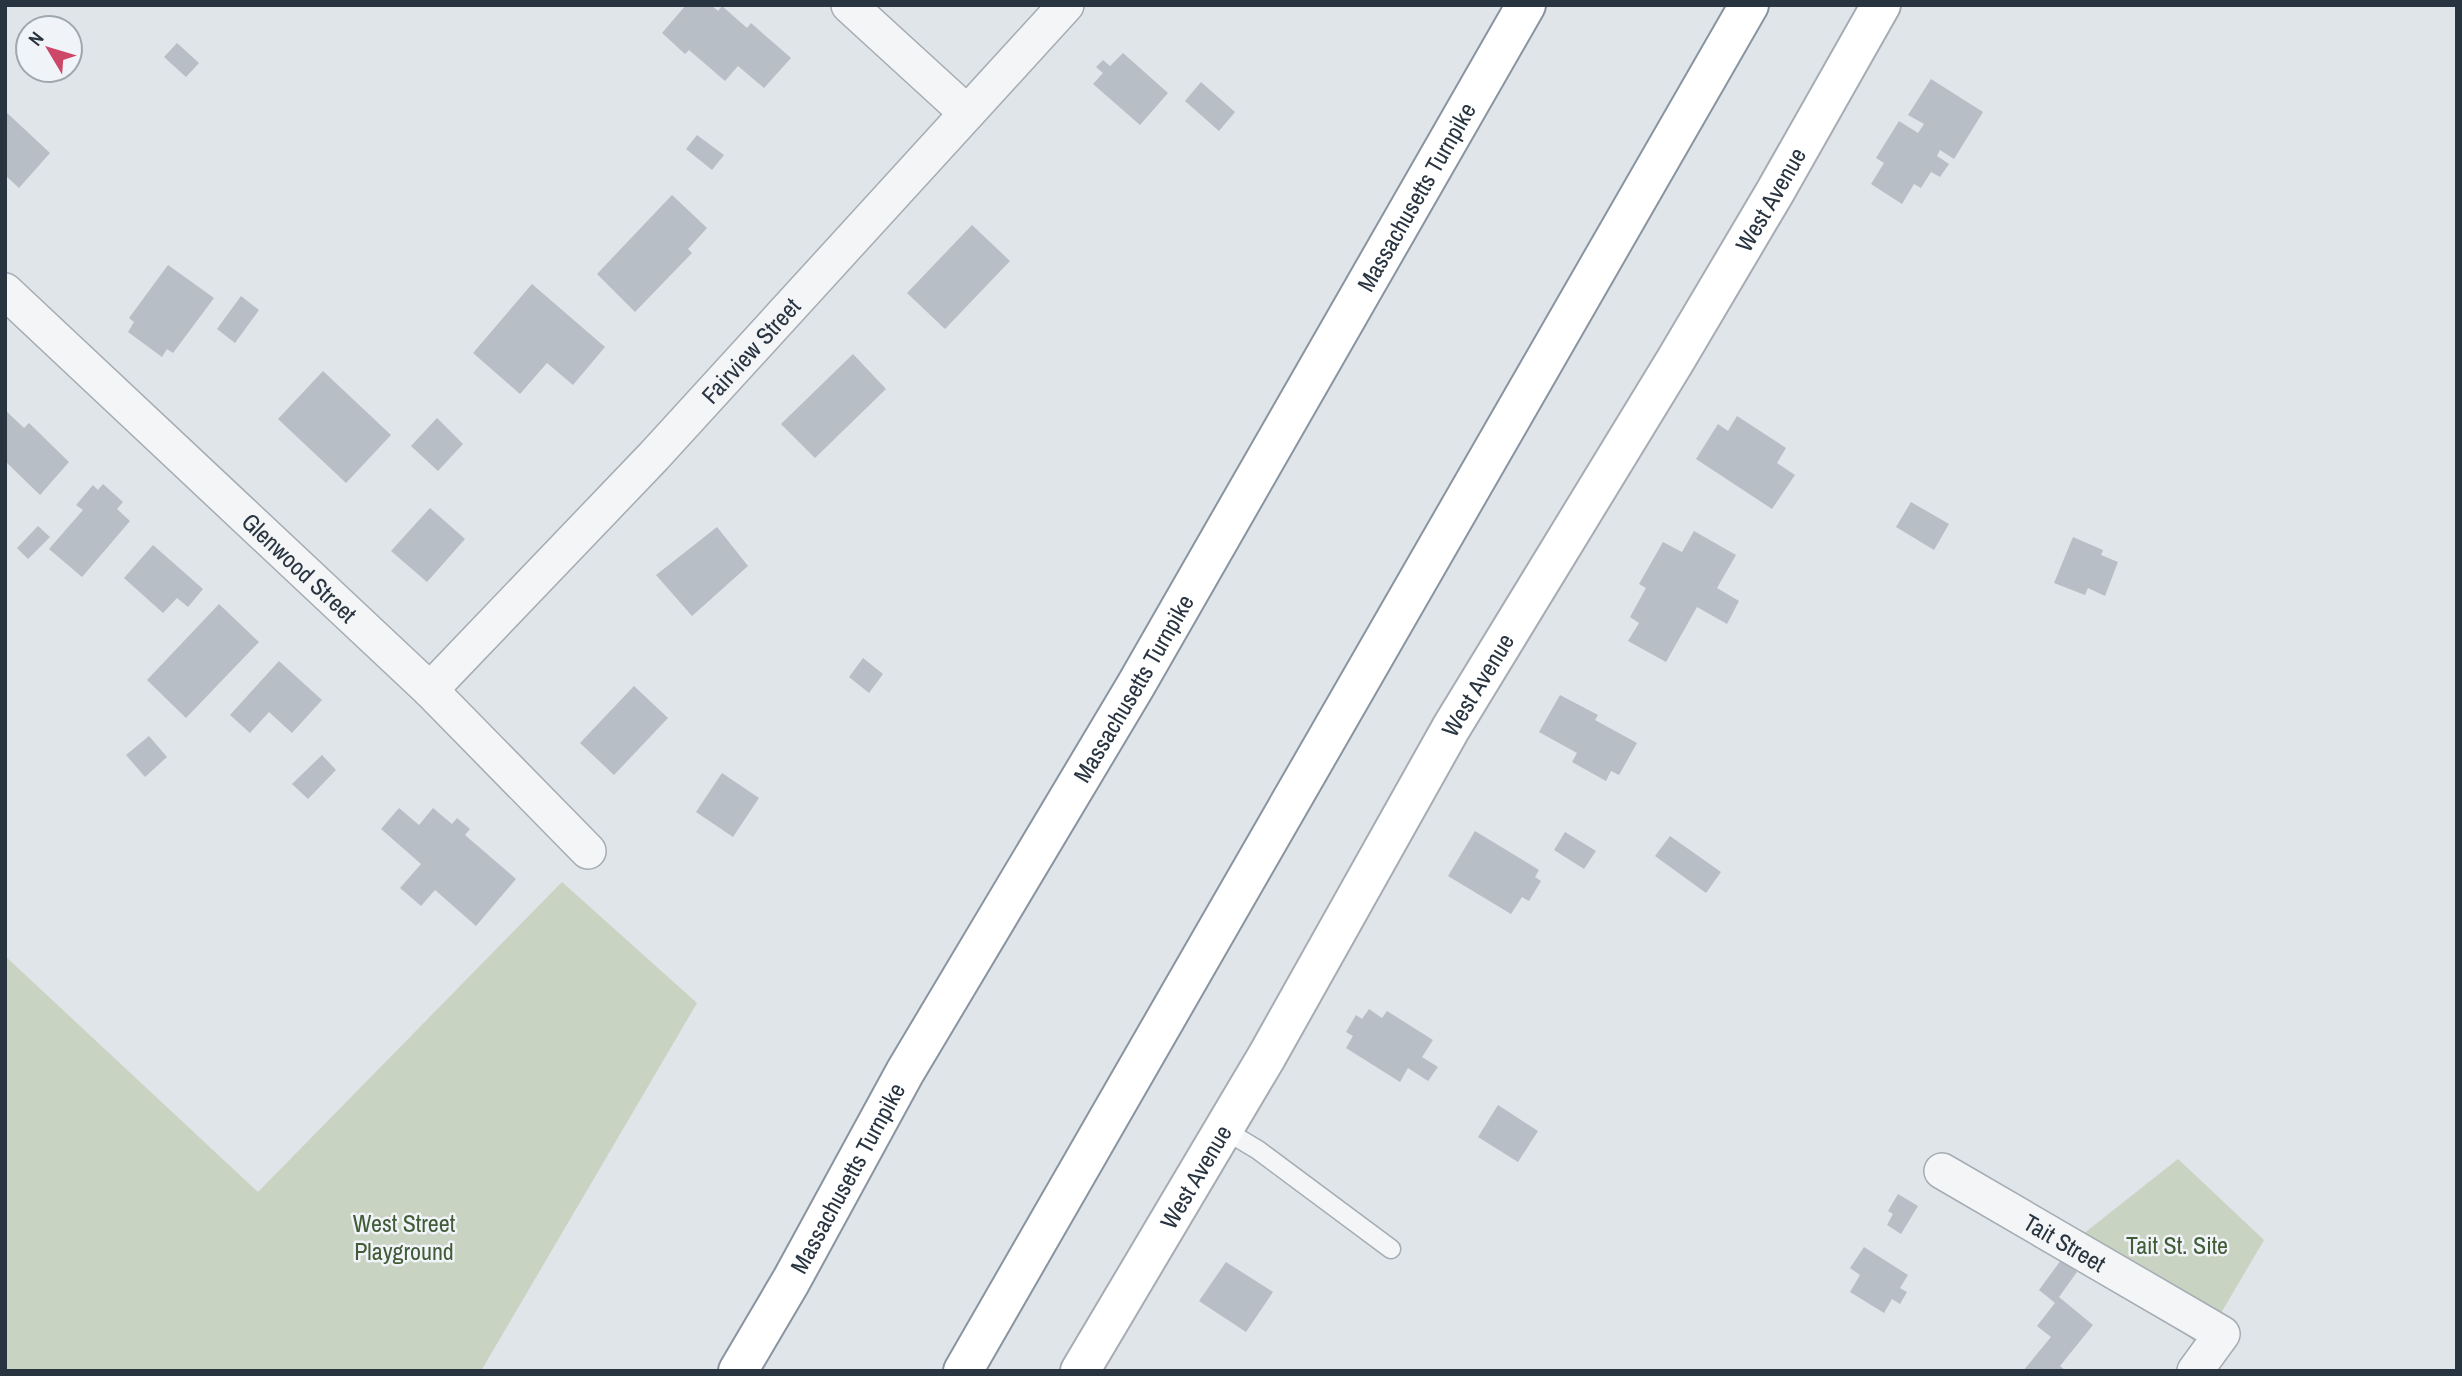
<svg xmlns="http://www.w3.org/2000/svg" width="2462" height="1376" font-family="'Archivo Narrow',sans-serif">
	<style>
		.green { fill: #c8d3c2 }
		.building { fill: #b8bec6 }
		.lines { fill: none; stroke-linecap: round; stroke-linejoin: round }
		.lane-casing { stroke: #a5acb3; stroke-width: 21 }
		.street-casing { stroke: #a5acb3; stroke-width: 38 }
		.secondary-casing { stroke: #a5acb3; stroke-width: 42 }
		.highway-casing { stroke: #8894a0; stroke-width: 42 }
		.lane { stroke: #f3f5f7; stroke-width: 18 }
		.street { stroke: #f3f5f7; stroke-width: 35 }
		.secondary { stroke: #fff; stroke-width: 38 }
		.highway { stroke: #fff; stroke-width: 38 }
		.labels { text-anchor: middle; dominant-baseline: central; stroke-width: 5; stroke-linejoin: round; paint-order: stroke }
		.street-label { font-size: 24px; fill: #293441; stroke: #f0f3f7 }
		.park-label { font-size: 24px; fill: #415c36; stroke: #f0f3f7 }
	</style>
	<rect width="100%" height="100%" fill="#e0e5e9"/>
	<g class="green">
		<polygon points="562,882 697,1003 481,1371 5,1371 5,956 258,1192"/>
		<polygon points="2178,1159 2264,1240 2201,1347 2073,1242"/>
	</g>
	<g class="building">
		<polygon points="686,5 711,5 718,11 722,6 747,28 751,23 791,58 764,88 738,66 725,81 689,50 685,54 662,33"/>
		<polygon points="177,43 199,63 186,77 164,57"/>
		<polygon points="1123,53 1168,93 1140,125 1093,84 1103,73 1096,67 1103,60 1110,66"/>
		<polygon points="1931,79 1983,112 1954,159 1940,150 1937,156 1949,164 1940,177 1931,172 1921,188 1914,184 1902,204 1871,184 1884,163 1876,158 1899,121 1918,133 1924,124 1908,115"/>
		<polygon points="1201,82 1235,112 1219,131 1185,101"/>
		<polygon points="5,111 50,153 19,188 5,175"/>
		<polygon points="697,135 724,155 712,170 686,149"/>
		<polygon points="672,195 707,228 688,249 692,253 635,312 597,274"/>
		<polygon points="972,225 1010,261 945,329 907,293"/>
		<polygon points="168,265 214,298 173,353 167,349 162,357 128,332 134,322 129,318"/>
		<polygon points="532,284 605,347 573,385 547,363 520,394 473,353"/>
		<polygon points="241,296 259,310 235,343 217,329"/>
		<polygon points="853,354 886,389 815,458 781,424"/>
		<polygon points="323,371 391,435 346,483 278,419"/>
		<polygon points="5,410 24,428 29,423 69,462 40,495 5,461"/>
		<polygon points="1737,416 1786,448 1777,463 1795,475 1772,509 1696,459 1718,424 1728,431"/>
		<polygon points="437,418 463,444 438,471 411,446"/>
		<polygon points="103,484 123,502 117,509 130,521 82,577 49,549 83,510 76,505 93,485 98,490"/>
		<polygon points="1911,502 1949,524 1934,550 1896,527"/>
		<polygon points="430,508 465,539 427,582 391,551"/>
		<polygon points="38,526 50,537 28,559 17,548"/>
		<polygon points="717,527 748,566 692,616 656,575"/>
		<polygon points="1694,531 1736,555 1717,588 1739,601 1727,624 1697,607 1666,662 1628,641 1639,623 1630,617 1646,588 1639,584 1663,542 1682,552"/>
		<polygon points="2073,537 2103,550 2101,555 2118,562 2105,596 2088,588 2085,595 2054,583"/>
		<polygon points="153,545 203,589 188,607 177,598 163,613 124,578"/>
		<polygon points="219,604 259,642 186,718 147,680"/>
		<polygon points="863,658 883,674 869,693 849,677"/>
		<polygon points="279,661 322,700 292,733 269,712 250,733 230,715"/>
		<polygon points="634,686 668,718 614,775 580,743"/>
		<polygon points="1560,695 1598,715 1595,720 1637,743 1619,775 1611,771 1606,781 1572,762 1577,753 1539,732"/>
		<polygon points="149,736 167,757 145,777 126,755"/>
		<polygon points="322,755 336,770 308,799 292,784"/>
		<polygon points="722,773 759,798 733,837 696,812"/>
		<polygon points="399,808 419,825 433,808 452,824 457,818 470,829 465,835 516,879 476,926 435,890 421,906 400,888 421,864 381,829"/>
		<polygon points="1475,831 1539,870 1535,877 1541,881 1529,901 1522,897 1511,914 1448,876"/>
		<polygon points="1565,832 1596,851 1584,869 1554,850"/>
		<polygon points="1670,836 1721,872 1706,893 1655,856"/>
		<polygon points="1369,1009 1382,1018 1387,1011 1433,1040 1422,1057 1438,1067 1428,1081 1408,1068 1400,1082 1346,1048 1353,1036 1346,1032 1356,1015 1362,1019"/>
		<polygon points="1498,1105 1538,1131 1518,1162 1478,1137"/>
		<polygon points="1898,1194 1918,1206 1901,1234 1887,1225 1893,1214 1888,1211"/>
		<polygon points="1864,1247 1908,1275 1900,1288 1907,1292 1900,1304 1892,1299 1884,1313 1850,1292 1860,1275 1850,1268"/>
		<polygon points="2061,1260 2077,1272 2059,1297 2093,1325 2060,1366 2066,1371 2023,1371 2051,1337 2037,1326 2055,1303 2039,1290"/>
		<polygon points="1226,1262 1273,1292 1246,1332 1199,1301"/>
	</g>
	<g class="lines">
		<g class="lane-casing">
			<polyline id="lane" points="1223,1129 1258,1150 1391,1249"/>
		</g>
		<g class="street-casing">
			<g id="street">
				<polyline points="849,5 967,113"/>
				<path id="s1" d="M5 291 430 690 588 851"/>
				<path id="s2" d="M430 690 654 456 1066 5"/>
				<path id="s3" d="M1942 1171 2222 1334 2195 1371"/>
			</g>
		</g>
		<g class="secondary-casing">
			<g id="secondary">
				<path id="s4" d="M1080 1371 1267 1056 1451 728 1675 361 1775 192 1881 5"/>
			</g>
		</g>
		<g class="highway-casing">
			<g id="highway">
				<path id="s5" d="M738 1371 791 1281 905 1072 1136 685 1526 5"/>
				<polyline points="963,1371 1749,5"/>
			</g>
		</g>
		<use href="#lane" class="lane"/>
		<use href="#street" class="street"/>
		<use href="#secondary" class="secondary"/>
		<use href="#highway" class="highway"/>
	</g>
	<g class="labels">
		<g class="street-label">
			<text stroke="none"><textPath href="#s5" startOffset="1356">Massachusetts Turnpike</textPath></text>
			<text stroke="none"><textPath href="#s4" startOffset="1360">West Avenue</textPath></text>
			<text stroke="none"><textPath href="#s2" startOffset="467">Fairview Street</textPath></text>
			<text stroke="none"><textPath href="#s1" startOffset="404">Glenwood Street</textPath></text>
			<text stroke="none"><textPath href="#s4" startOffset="793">West Avenue</textPath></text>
			<text stroke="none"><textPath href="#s5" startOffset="789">Massachusetts Turnpike</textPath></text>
			<text stroke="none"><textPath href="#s5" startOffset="222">Massachusetts Turnpike</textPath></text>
			<text stroke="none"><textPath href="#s4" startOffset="226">West Avenue</textPath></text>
			<text stroke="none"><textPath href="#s3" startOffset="142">Tait Street</textPath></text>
		</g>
		<g class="park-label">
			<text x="404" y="1223">West Street<tspan x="404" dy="28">Playground</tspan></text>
			<text x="2177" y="1245">Tait St. Site</text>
		</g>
	</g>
	<rect width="2462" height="1376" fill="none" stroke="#293441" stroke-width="14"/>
	<g transform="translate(49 49) rotate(308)"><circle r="33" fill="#f0f3f7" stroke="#a0a7ae" stroke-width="2"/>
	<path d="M0-5L12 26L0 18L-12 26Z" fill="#cd4768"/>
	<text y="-10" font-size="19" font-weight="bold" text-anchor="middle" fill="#293441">N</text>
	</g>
</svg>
